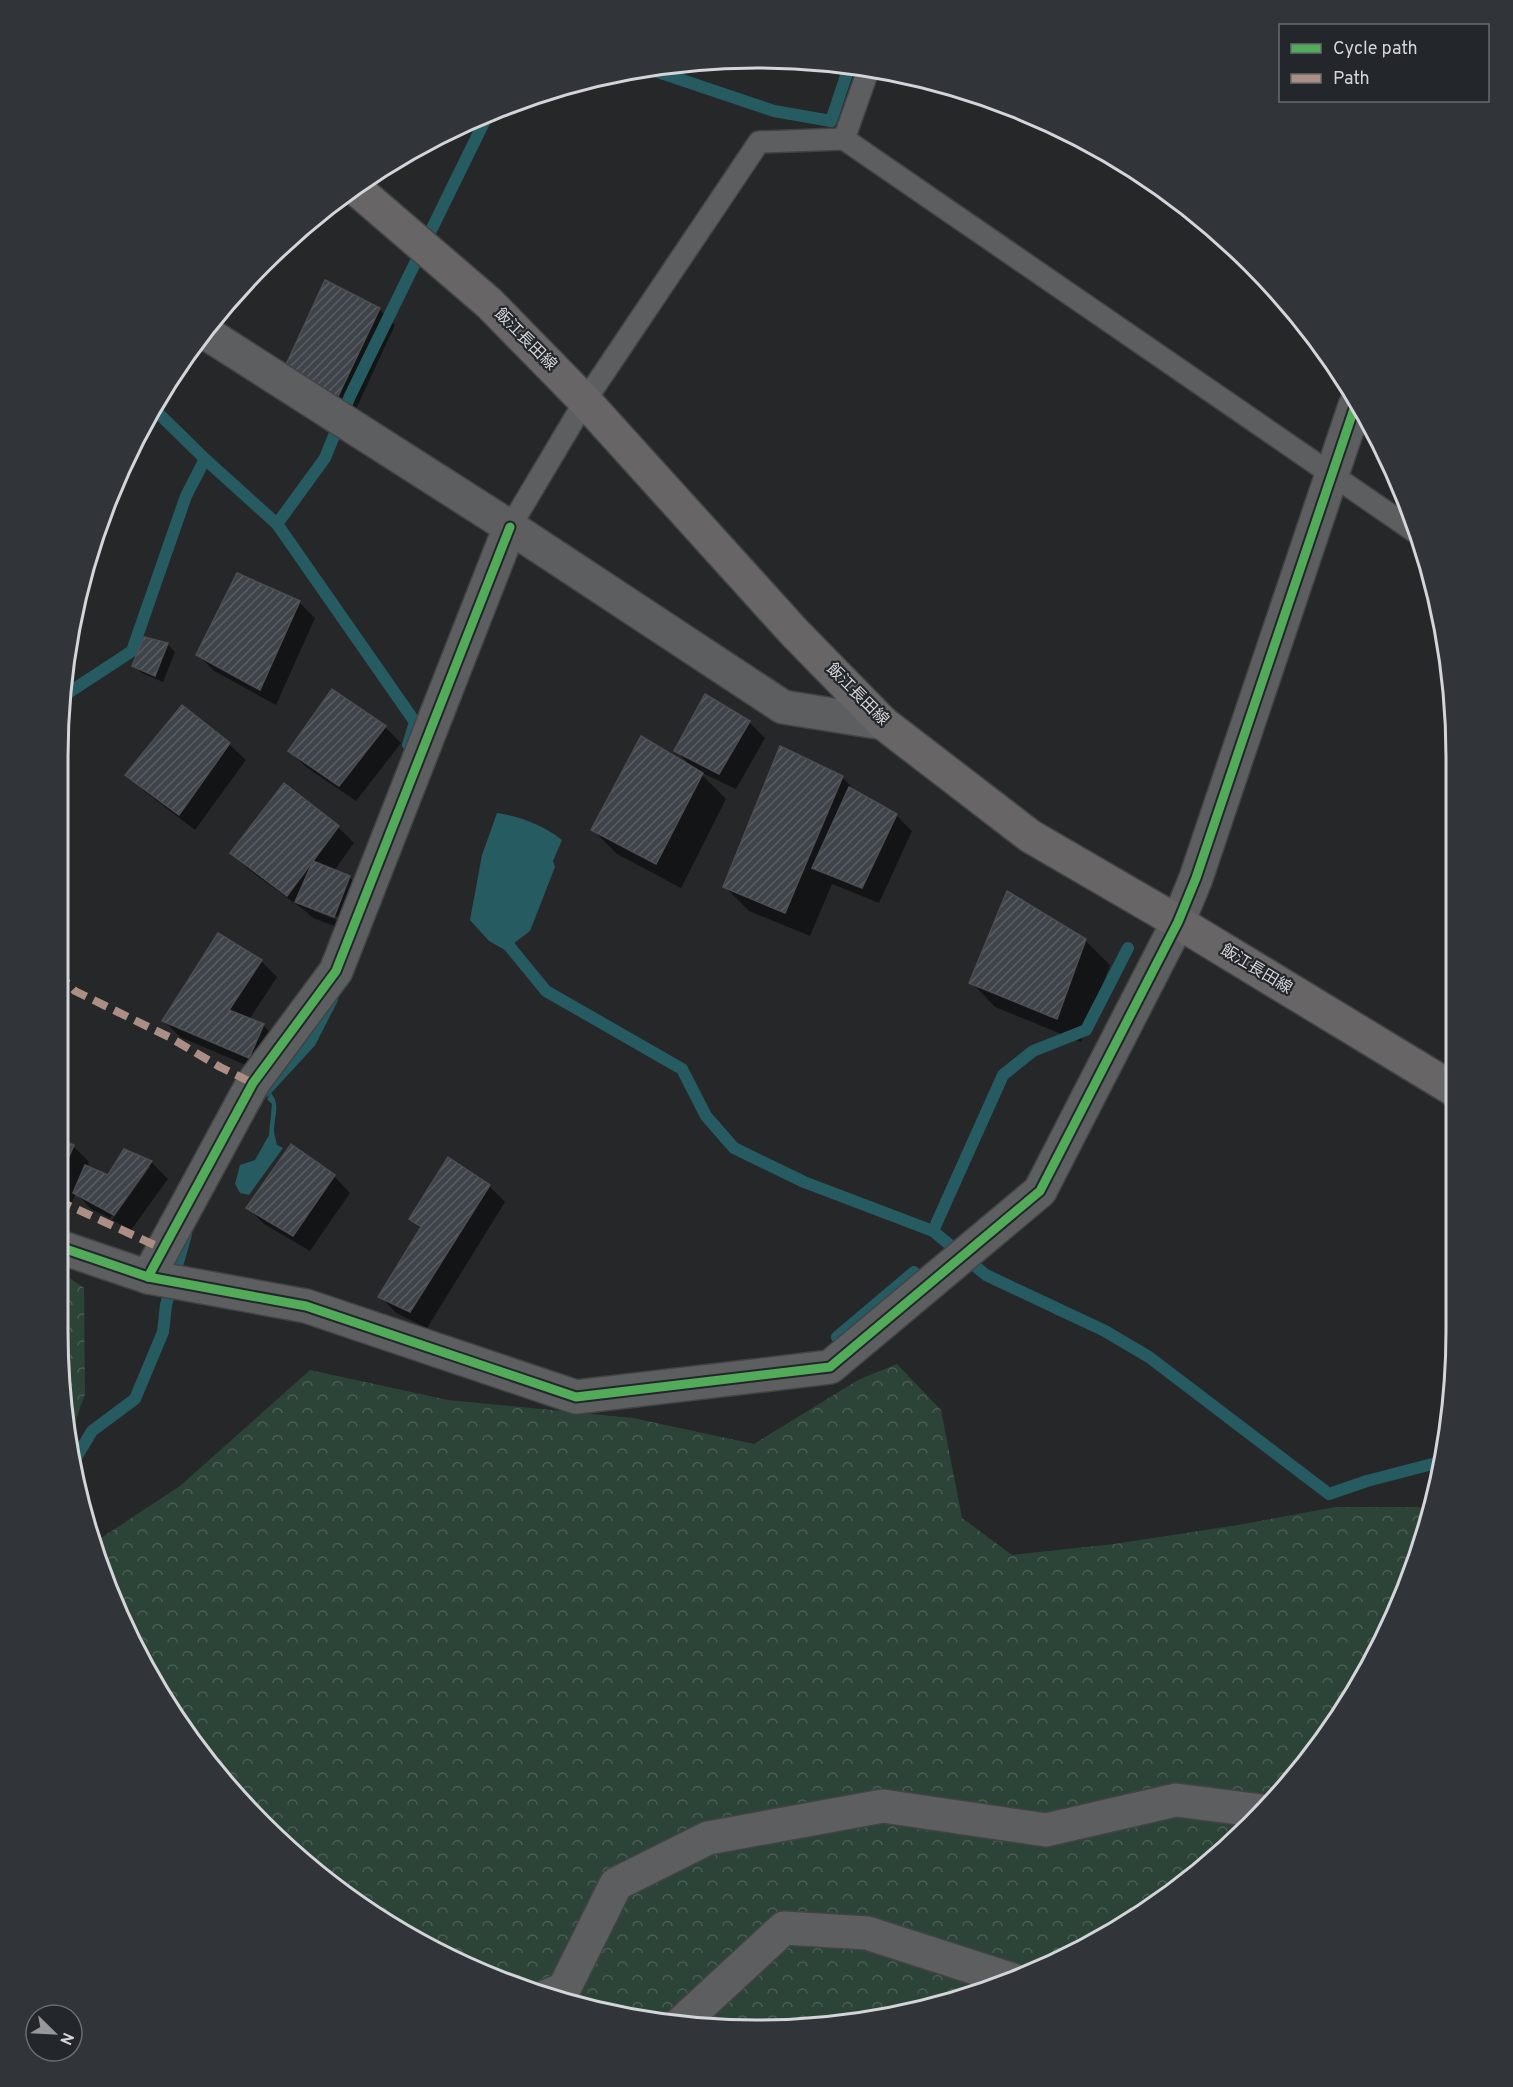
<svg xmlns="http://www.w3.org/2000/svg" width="1513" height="2087" font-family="Overpass,'Noto Sans JP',sans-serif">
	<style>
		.forest { fill: url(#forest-crowns) }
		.water { fill: #265c61 }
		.shadow { fill: #0007; fill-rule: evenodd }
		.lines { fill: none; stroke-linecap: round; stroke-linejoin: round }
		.stream { stroke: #265c61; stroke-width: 12 }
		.building { fill: url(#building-hatch); stroke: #4d4e50; stroke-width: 1.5 }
		.service-casing { stroke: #414345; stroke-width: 24 }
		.minor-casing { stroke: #414345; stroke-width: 36 }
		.secondary-casing { stroke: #414345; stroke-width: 36 }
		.service { stroke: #5d5e60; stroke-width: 21 }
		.minor { stroke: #5d5e60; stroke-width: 33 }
		.secondary { stroke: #676566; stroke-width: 33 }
		.quiet { stroke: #ac8f84; stroke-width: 8; stroke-dasharray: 15 8; stroke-linecap: butt }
		.cycleway-casing { stroke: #23262b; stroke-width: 13 }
		.cycleway { stroke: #51ab58; stroke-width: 9 }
		.labels { text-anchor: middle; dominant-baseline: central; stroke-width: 4.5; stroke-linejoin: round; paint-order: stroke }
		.street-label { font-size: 16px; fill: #d3d5d8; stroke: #23262b }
		.rim { fill: none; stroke: #d3d5d8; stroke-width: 3 }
	</style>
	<defs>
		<pattern id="forest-crowns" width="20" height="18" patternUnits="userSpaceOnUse" patternTransform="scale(1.5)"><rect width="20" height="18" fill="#2c4437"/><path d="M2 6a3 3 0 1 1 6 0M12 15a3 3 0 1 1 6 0" fill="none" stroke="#4a5e53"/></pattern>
		<pattern id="building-hatch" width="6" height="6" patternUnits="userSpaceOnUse" patternTransform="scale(1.5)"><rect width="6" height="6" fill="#3f444b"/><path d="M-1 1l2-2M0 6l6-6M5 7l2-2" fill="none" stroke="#5a5e64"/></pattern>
	</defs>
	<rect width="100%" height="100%" fill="#252729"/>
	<g class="forest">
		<polygon points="57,1269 84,1288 85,1394 71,1434 57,1331"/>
		<polygon points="897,1364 941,1410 962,1518 1012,1555 1114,1544 1238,1525 1336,1507 1418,1507 1432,1512 1384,1640 1283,1791 1183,1885 1025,1977 847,2024 665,2024 532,1993 447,1958 295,1856 175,1719 110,1599 92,1544 180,1486 310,1370 448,1400 633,1418 754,1444 858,1380"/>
	</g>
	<g class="water">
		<path d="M497 813C519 816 545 826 562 840L553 861 555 867 530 931 505 950 489 941 470 920 482 855Z"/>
		<path d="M271 1093C281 1105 274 1116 274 1130 274 1135 276 1140 277 1145L283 1148 249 1195 240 1193 235 1184 240 1165 255 1160 269 1135 272 1104 267 1099Z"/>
	</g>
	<g class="shadow">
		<polygon points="379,309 395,325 349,424 297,396"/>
		<polygon points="299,602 315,618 276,705 214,671 198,655"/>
		<polygon points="167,644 175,652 163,682 142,673 134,665"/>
		<polygon points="749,722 765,738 736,789 698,771 726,799 681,888 617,854 593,830 693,768 676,751"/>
		<polygon points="385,727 401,743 356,801 306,767 290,751"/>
		<polygon points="229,744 246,760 195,830 144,791 127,775"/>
		<polygon points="781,748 843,778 860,795 896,815 912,831 879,903 832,884 810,936 749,911 725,887"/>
		<path d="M338 827 354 843 334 871 349 877 366 893 350 932 313 918 304 910 248 869 232 853ZM314 908 341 918 340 921 314 911Z"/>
		<polygon points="1085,940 1110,965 1081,1042 995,1007 971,982"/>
		<polygon points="261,961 277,977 249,1020 263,1025 280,1042 265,1073 180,1037 164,1021"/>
		<polygon points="57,1139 73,1146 89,1162 87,1168 108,1177 124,1151 151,1162 168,1179 131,1230 112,1220 150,1167 146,1167 110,1218 91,1209 76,1193 71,1204 57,1197"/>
		<polygon points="334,1176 350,1193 310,1251 264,1224 248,1208"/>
		<polygon points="489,1186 505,1202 427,1328 396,1313 380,1296 422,1230 411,1219"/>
	</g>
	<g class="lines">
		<g class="stream">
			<polyline points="649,69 774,111 831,121 850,64"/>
			<polyline points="153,408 205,459"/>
			<polyline points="65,695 132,651 186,496 205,459 277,524"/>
			<polyline points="408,745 415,722 277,524 325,458 350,396 488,114"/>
			<polyline points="510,947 546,991 682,1069 706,1116 734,1148 804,1182 933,1231"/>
			<polyline points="1128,948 1086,1030 1033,1051 1003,1075 933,1231 986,1275 1105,1331 1149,1357 1329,1494 1367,1481 1440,1462"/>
			<polyline points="265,1091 310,1042 332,999"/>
			<polyline points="837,1337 914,1272"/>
			<polyline points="74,1461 92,1431 135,1399 163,1332 166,1305 186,1234"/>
		</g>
	</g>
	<g class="building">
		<polygon points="325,280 380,308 332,409 279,380"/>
		<polygon points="237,573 300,601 260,690 196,655"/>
		<polygon points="144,637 168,643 155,676 132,666"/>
		<polygon points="332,689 386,726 339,786 288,751"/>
		<polygon points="705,694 750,721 719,774 674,751"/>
		<polygon points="182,705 230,743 179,815 125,775"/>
		<polygon points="641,736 703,773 656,864 591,830"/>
		<polygon points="780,746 843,776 785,913 723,887"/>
		<polygon points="284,783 339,826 287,896 230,853"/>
		<polygon points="849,787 897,814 862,888 812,868"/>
		<polygon points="313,861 350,876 334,917 295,902"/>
		<polygon points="1007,891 1086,939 1057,1019 969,983"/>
		<polygon points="218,933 262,960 229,1010 264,1024 249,1058 162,1021"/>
		<polygon points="57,1137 74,1145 57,1183"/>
		<polygon points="291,1144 335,1175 293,1236 246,1208"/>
		<polygon points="124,1149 152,1161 114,1215 73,1193 85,1165 108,1175"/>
		<polygon points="448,1157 490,1185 410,1312 378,1297 421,1227 409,1219"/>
	</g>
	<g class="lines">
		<g class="service-casing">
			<g id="service">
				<polyline points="869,68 844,139 1414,531"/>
				<polyline points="510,527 585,401 759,142 844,139"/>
			</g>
		</g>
		<g class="minor-casing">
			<g id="minor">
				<polyline points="203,331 510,527 783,707 883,723"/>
				<polyline points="57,1246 148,1277 306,1306 576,1397 830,1367 1040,1191 1178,922 1196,878 1355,406"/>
				<polyline points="148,1277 253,1083 336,971 510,527"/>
				<polyline points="547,1996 564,1989 616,1884 708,1838 883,1806 1046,1830 1176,1800 1262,1811"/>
				<polyline points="680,2024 784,1928 867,1933 1013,1980"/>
			</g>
		</g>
		<g class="secondary-casing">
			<polyline id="secondary" points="354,187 489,303 585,401 794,632 883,723 1030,836 1178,922 1453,1089"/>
		</g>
		<use href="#service" class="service"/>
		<use href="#minor" class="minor"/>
		<use href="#secondary" class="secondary"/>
		<g class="quiet">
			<polyline points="57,973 75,991 169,1037 220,1067 253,1083"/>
			<polyline points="57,1200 163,1249"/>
		</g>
		<g class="cycleway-casing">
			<g id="cycleway">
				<polyline points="57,1246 148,1277 306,1306 576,1397 830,1367 1040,1191 1178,922 1196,878 1355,406"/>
				<polyline points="148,1277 253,1083 336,971 510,527"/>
			</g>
		</g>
		<use href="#cycleway" class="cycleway"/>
	</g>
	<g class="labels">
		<g class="street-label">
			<text transform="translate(525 340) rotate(45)">飯江長田線</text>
			<text transform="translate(857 695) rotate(45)">飯江長田線</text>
			<text transform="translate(1256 970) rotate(31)">飯江長田線</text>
		</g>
	</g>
	<path d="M0 0H1513V2087H0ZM757 68H757A689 689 0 0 1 1446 757V1331A689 689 0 0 1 757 2020H757A689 689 0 0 1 68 1331V757A689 689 0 0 1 757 68Z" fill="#313439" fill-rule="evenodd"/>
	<path class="rim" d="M757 68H757A689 689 0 0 1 1446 757V1331A689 689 0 0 1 757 2020H757A689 689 0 0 1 68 1331V757A689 689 0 0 1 757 68Z"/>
	<rect x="1279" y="24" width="210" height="78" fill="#23262b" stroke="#696c70" stroke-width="1.5"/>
	<rect x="1291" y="44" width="30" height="9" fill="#51ab58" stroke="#696c70" stroke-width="1.5"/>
	<text x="1333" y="54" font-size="18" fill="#d3d5d8">Cycle path</text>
	<rect x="1291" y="74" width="30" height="9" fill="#ac8f84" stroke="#696c70" stroke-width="1.5"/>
	<text x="1333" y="84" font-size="18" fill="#d3d5d8">Path</text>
	<g transform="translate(54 2033) rotate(114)"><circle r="28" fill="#23262b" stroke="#696c70" stroke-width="1.5"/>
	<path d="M0-4.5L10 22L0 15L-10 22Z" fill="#96989b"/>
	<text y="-9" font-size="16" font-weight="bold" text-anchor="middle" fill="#d3d5d8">N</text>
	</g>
</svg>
